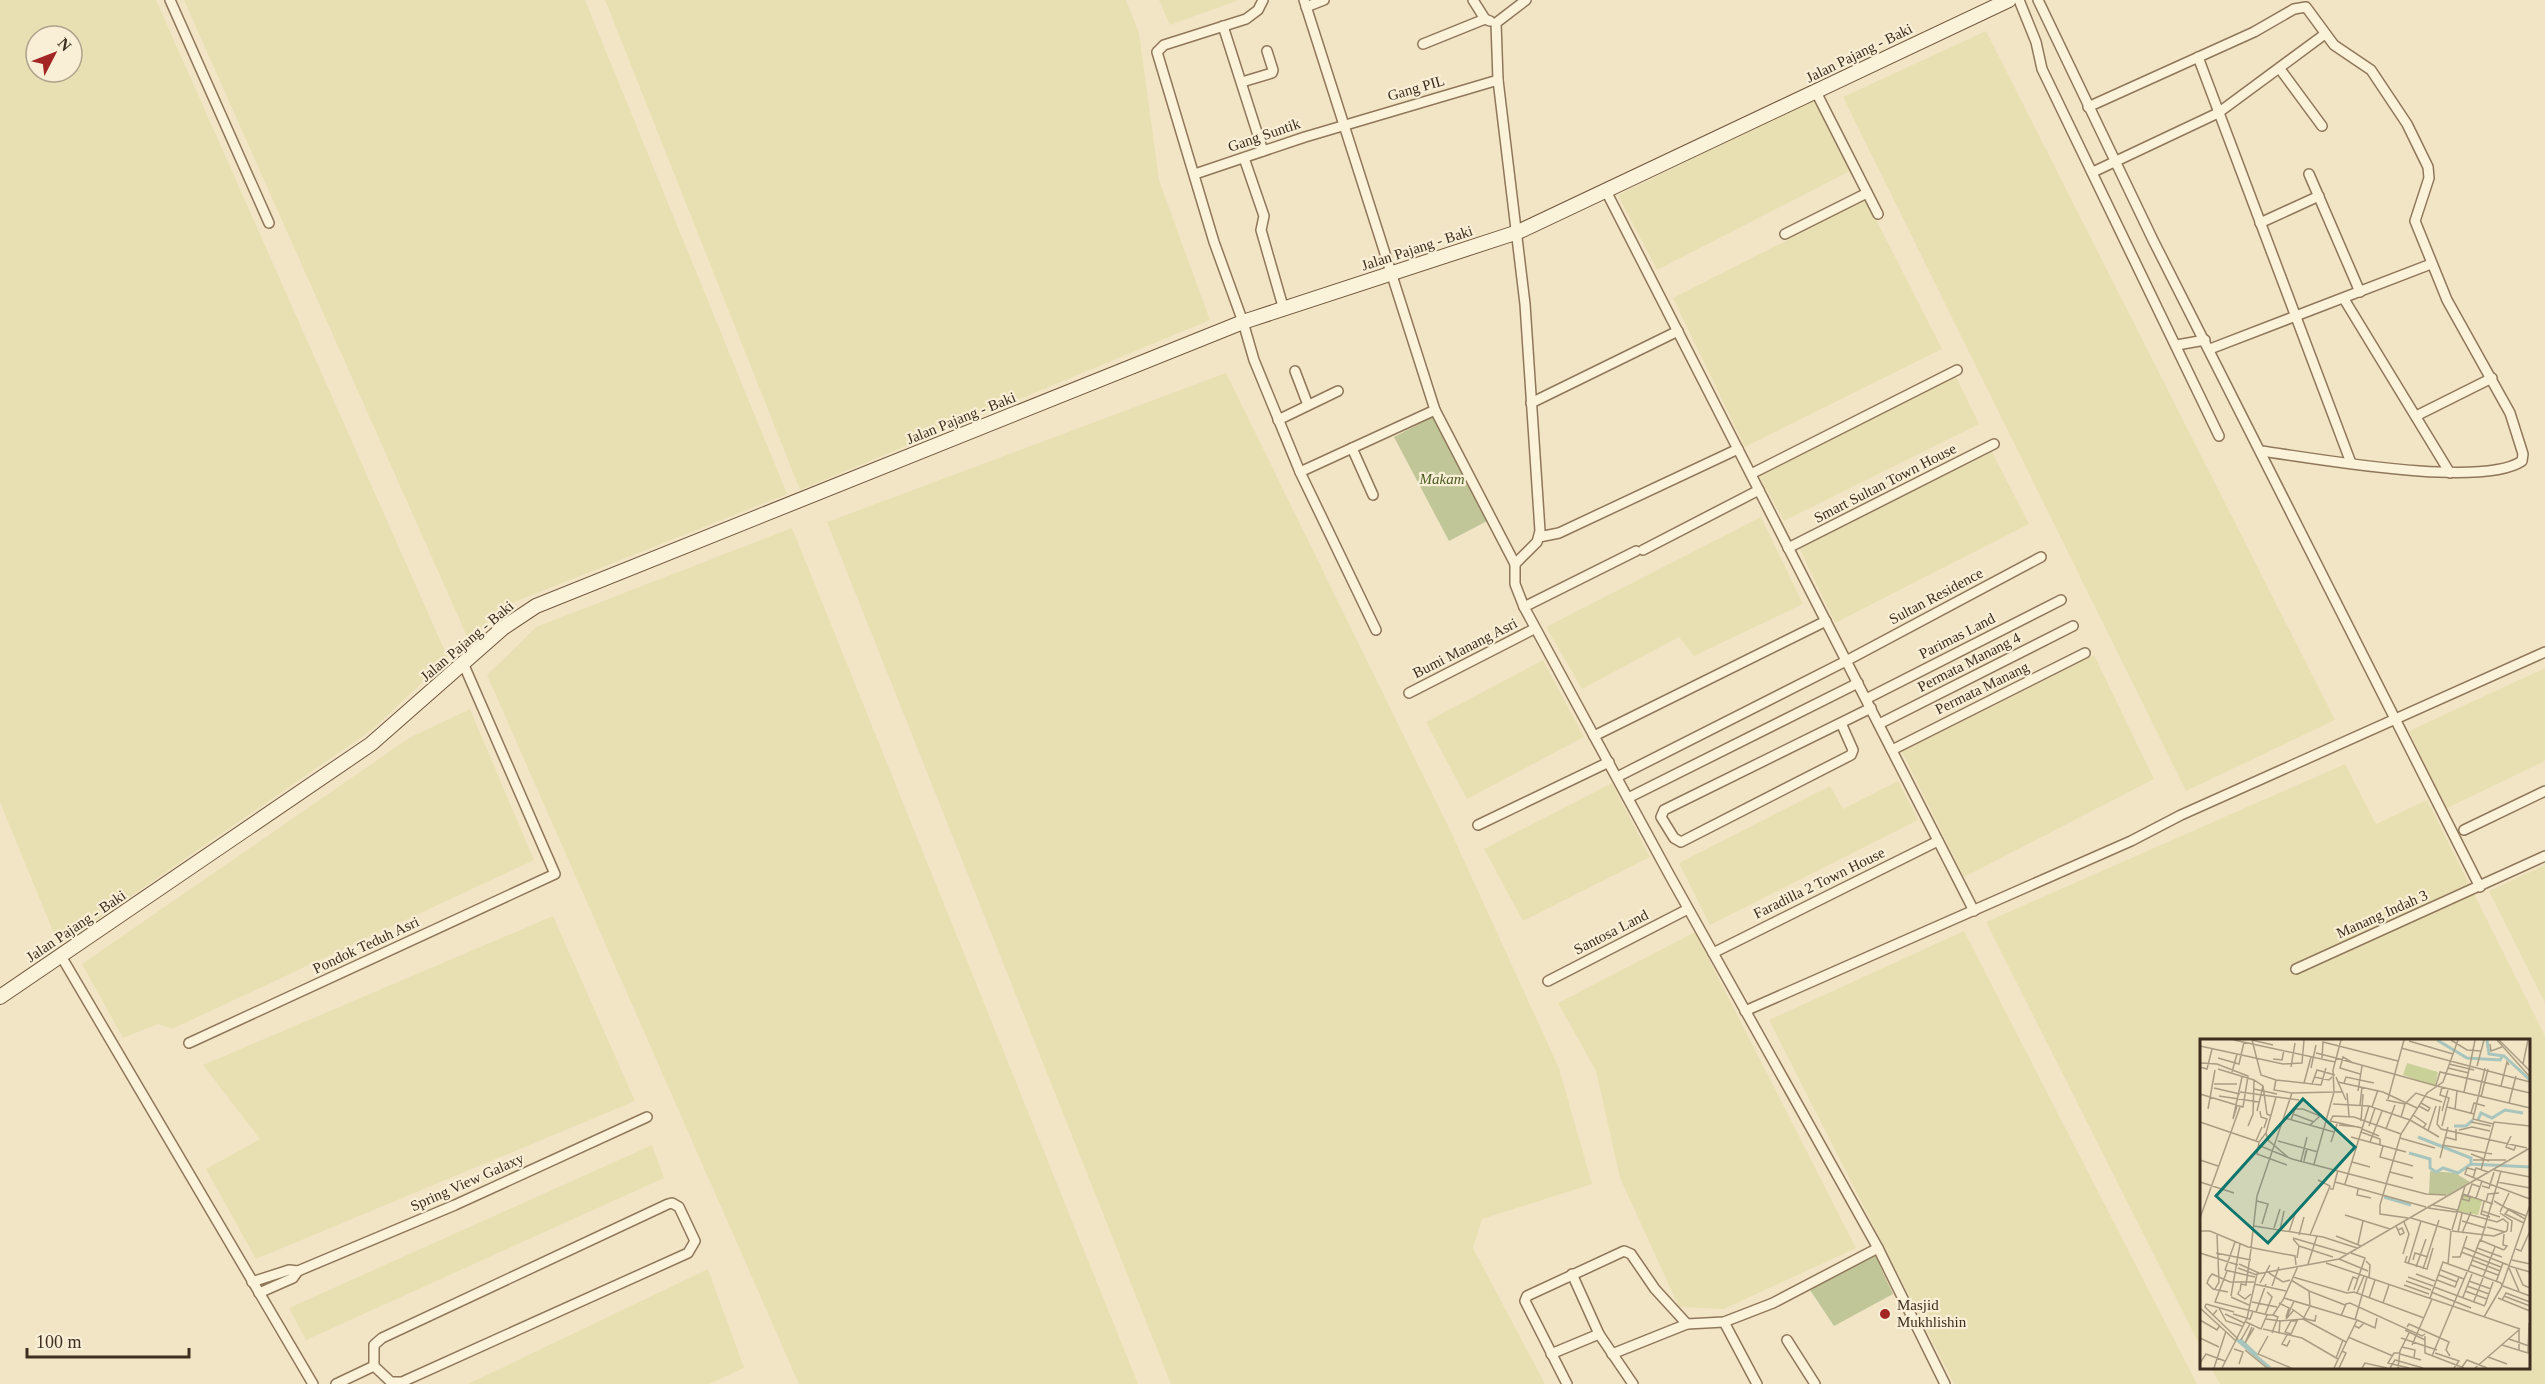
<svg xmlns="http://www.w3.org/2000/svg" width="2545" height="1384" font-family="'Times New Roman',serif">
	<style>
		.farmland { fill: #e8e0b2; fill-rule: evenodd }
		.cemetery { fill: #c0c698 }
		.lines { fill: none; stroke-linecap: round; stroke-linejoin: round }
		.street-casing { stroke: #8f775a; stroke-width: 12 }
		.secondary-casing { stroke: #71583d; stroke-width: 16 }
		.street { stroke: #fbf2da; stroke-width: 9 }
		.secondary { stroke: #fbf2da; stroke-width: 14 }
		.poi-dot { fill: #a32625; stroke: #f8efd6; stroke-width: 2 }
		.labels { text-anchor: middle; dominant-baseline: central; stroke-width: 4.5; stroke-linejoin: round; paint-order: stroke }
		.street-label { font-size: 15px; fill: #3e2e1f; stroke: #f8efd6 }
		.park-label { font-size: 15px; font-style: italic; fill: #4d5c23; stroke: #f8efd6 }
		.poi-label { font-size: 15px; fill: #3e2e1f; stroke: #f8efd6; text-anchor: start }
		.inset-river { fill: none; stroke: #a7c5bd; stroke-width: 3 }
		.inset-road { fill: none; stroke: #aa9c83; stroke-width: 1.5 }
		.view { fill: #0f766e; fill-opacity: 0.15; stroke: #0f766e; stroke-width: 3 }
		.inset-edge { fill: none; stroke: #3e2e1f; stroke-width: 3 }
	</style>
	<rect width="100%" height="100%" fill="#f2e5c6"/>
	<g class="farmland">
		<path d="M0 0H156L448 658 373 729 59 946 0 802ZM36 36H72V72H36Z"/>
		<polygon points="184,0 585,0 787,494 507,605 469,641"/>
		<polygon points="605,0 1126,0 1139,33 1159,180 1210,320 800,490"/>
		<polygon points="1159,0 1239,0 1170,25"/>
		<polygon points="1986,31 2335,720 2186,791 1843,97"/>
		<polygon points="1816,99 1852,170 1657,270 1618,195"/>
		<polygon points="1866,200 1942,349 1745,447 1673,298"/>
		<polygon points="1226,373 1451,832 1559,1068 1592,1184 1482,1219 1473,1248 1545,1384 1171,1384 827,522"/>
		<polygon points="1956,377 1979,424 1784,521 1759,476"/>
		<polygon points="1992,452 2029,524 1835,623 1799,547"/>
		<polygon points="1761,517 1803,604 1694,656 1679,637 1582,689 1546,627"/>
		<polygon points="792,528 1138,1384 799,1384 487,675 536,627"/>
		<polygon points="2094,655 2154,779 1964,877 1901,750"/>
		<polygon points="1543,660 1584,737 1467,799 1426,722"/>
		<polygon points="2545,668 2545,761 2445,809 2409,731"/>
		<polygon points="470,709 534,860 172,1029 158,1024 123,1038 82,964 409,738"/>
		<polygon points="2345,764 2376,824 2427,800 2545,1036 2545,1384 2220,1384 2211,1368 2528,1368 2528,1040 2202,1040 2201,1348 1986,922"/>
		<polygon points="1898,781 1918,820 1710,925 1679,863 1830,786 1843,809"/>
		<polygon points="1612,783 1650,857 1523,921 1484,849"/>
		<polygon points="2545,865 2545,1003 2489,891"/>
		<polygon points="553,916 635,1101 256,1259 206,1169 260,1139 203,1065"/>
		<polygon points="1964,931 2197,1384 1954,1384 1769,1020"/>
		<polygon points="1695,932 1856,1248 1724,1309 1679,1307 1620,1178 1596,1071 1558,1003"/>
		<polygon points="652,1145 664,1178 306,1340 289,1308"/>
		<polygon points="708,1269 744,1368 709,1384 468,1384"/>
	</g>
	<g class="cemetery">
		<polygon points="1434,416 1489,520 1449,541 1394,437"/>
		<polygon points="1874,1253 1893,1294 1834,1326 1808,1287"/>
	</g>
	<g class="lines">
		<g class="street-casing">
			<g id="street">
				<polyline points="170,0 269,223"/>
				<polyline points="1263,0 1258,10 1246,19 1164,45 1157,52 1214,242 1243,322 1254,360 1300,472 1376,630"/>
				<polyline points="1304,0 1435,410 1515,564 1515,584 1524,607 1670,876 1878,1248 1945,1384"/>
				<polyline points="1473,0 1485,19 1490,21"/>
				<polyline points="2019,0 2036,42 2042,69 2219,436"/>
				<polyline points="2038,0 2153,240 2480,887"/>
				<polyline points="1306,7 1324,0"/>
				<polyline points="1223,26 1263,151"/>
				<polyline points="1423,44 1485,19"/>
				<polyline points="2198,57 2351,463"/>
				<polyline points="2280,69 2322,126"/>
				<polyline points="1242,82 1272,73 1273,70 1267,51"/>
				<polyline points="1816,92 1878,214"/>
				<path d="M2088 107 2254 32 2294 9 2306 7 2334 45 2371 70 2407 124 2428 167 2429 178 2415 221 2447 300 2510 413 2523 454 2522 461C2481 489 2314 458 2261 451"/>
				<polyline points="1244,158 1264,216 1261,230 1284,310"/>
				<polyline points="2093,172 2218,113 2325,34"/>
				<polyline points="1195,174 1305,137 1498,80"/>
				<polyline points="2309,174 2360,292"/>
				<polyline points="1606,191 1974,911"/>
				<polyline points="2260,223 2319,196"/>
				<polyline points="1785,234 1867,193"/>
				<polyline points="2344,299 2450,473"/>
				<polyline points="2177,345 2205,340"/>
				<polyline points="2210,349 2431,264"/>
				<polyline points="1295,371 1308,405"/>
				<polyline points="1531,403 1678,331"/>
				<polyline points="2416,416 2492,378"/>
				<polyline points="1278,420 1338,391"/>
				<polyline points="1352,448 1373,495"/>
				<polyline points="1300,472 1435,410"/>
				<polyline points="1751,474 1957,370"/>
				<polyline points="1539,537 1559,533 1738,449"/>
				<polyline points="1788,548 1994,444"/>
				<polyline points="1643,550 1759,490"/>
				<polyline points="1515,564 1537,542 1540,531 1525,304 1498,80 1496,23 1526,0"/>
				<polyline points="1524,607 1636,551"/>
				<polyline points="1409,693 1534,629"/>
				<polyline points="1866,699 2061,600"/>
				<polyline points="1841,723 1853,750 1851,755 1681,842 1674,838 1661,817 1664,810 1871,708"/>
				<polyline points="1879,724 2073,626"/>
				<polyline points="1594,736 1826,621"/>
				<polyline points="1892,750 2085,653"/>
				<polyline points="1617,777 1846,661 2041,557"/>
				<polyline points="1628,798 1858,683"/>
				<polyline points="1478,825 1609,762"/>
				<polyline points="2464,830 2545,791"/>
				<polyline points="1713,953 1938,841"/>
				<polyline points="61,956 313,1384"/>
				<polyline points="2296,969 2545,856"/>
				<polyline points="1548,981 1688,909"/>
				<polyline points="1745,1011 2131,841 2181,815 2545,652"/>
				<polyline points="189,1043 555,874 463,663"/>
				<polyline points="298,1271 455,1205 647,1117"/>
				<polyline points="1572,1274 1599,1334 1633,1384"/>
				<polyline points="252,1282 289,1270 298,1271 293,1278 259,1293"/>
				<polyline points="1724,1322 1757,1384"/>
				<polyline points="1787,1340 1815,1384"/>
				<polyline points="1551,1354 1599,1334"/>
				<polyline points="1612,1354 1687,1324 1724,1322 1773,1303 1878,1248"/>
				<polyline points="336,1384 374,1366 374,1345 382,1338 668,1204 672,1203 679,1207 695,1241 688,1253 402,1382 391,1382 374,1366"/>
				<polyline points="1567,1384 1525,1301 1527,1296 1624,1251 1631,1254 1655,1289 1687,1324"/>
			</g>
		</g>
		<g class="secondary-casing">
			<polyline id="secondary" points="0,997 371,744 503,628 536,606 1243,322 1518,232 2009,0"/>
		</g>
		<use href="#street" class="street"/>
		<use href="#secondary" class="secondary"/>
	</g>
	<circle class="poi-dot" cx="1885" cy="1314" r="6"/>
	<g class="labels">
		<g class="street-label">
			<text transform="translate(1859 53) rotate(-26)">Jalan Pajang - Baki</text>
			<text transform="translate(1416 88) rotate(-16)">Gang PIL</text>
			<text transform="translate(1264 135) rotate(-19)">Gang Suntik</text>
			<text transform="translate(1417 248) rotate(-18)">Jalan Pajang - Baki</text>
			<text transform="translate(961 418) rotate(-22)">Jalan Pajang - Baki</text>
			<text transform="translate(1885 483) rotate(-27)">Smart Sultan Town House</text>
			<text transform="translate(1936 596) rotate(-28)">Sultan Residence</text>
			<text transform="translate(1957 636) rotate(-27)">Parimas Land</text>
			<text transform="translate(467 641) rotate(-40)">Jalan Pajang - Baki</text>
			<text transform="translate(1465 648) rotate(-27)">Bumi Manang Asri</text>
			<text transform="translate(1969 662) rotate(-27)">Permata Manang 4</text>
			<text transform="translate(1982 688) rotate(-26)">Permata Manang</text>
			<text transform="translate(1819 883) rotate(-26)">Faradilla 2 Town House</text>
			<text transform="translate(2382 914) rotate(-24)">Manang Indah 3</text>
			<text transform="translate(76 926) rotate(-34)">Jalan Pajang - Baki</text>
			<text transform="translate(1611 932) rotate(-27)">Santosa Land</text>
			<text transform="translate(366 945) rotate(-25)">Pondok Teduh Asri</text>
			<text transform="translate(467 1182) rotate(-24)">Spring View Galaxy</text>
		</g>
		<g class="park-label">
			<text x="1442" y="479">Makam</text>
		</g>
		<g class="poi-label">
			<text x="1897" y="1305">Masjid<tspan x="1897" dy="17">Mukhlishin</tspan></text>
		</g>
	</g>
	<g transform="translate(2200 1039)">
		<rect width="330" height="330" fill="#f2e5c6"/>
		<path d="M207 24 238 33 235 47 203 36ZM262 155 282 162 278 176 257 172Z" fill="#cad198"/>
		<path d="M230 132 255 134 270 143 248 156 229 155Z" fill="#c0c698"/>
		<path class="inset-river" d="M237 1 267 19 300 21 303 16M287 1 289 15 304 17 330 41M278 81 281 74 292 79 305 71 323 74M254 87H266L273 81M209 114 230 120V129L236 133 243 129 258 134 271 125V119L218 98M271 125 330 128M184 158 211 166M36 300 70 329M40 300 57 316"/>
		<path class="inset-road" d="M34 1 135 23M52 1 73 6M251 1 267 11 281 12M297 1 330 38M299 1 330 32M209 2 253 15M290 5 291 12 302 8M0 7 83 25 102 24 104 1M201 9 330 43M116 14 136 19M18 19 39 25 44 3M122 19 123 3 198 22M136 19 237 47M73 20 82 21 84 11M153 24 143 18 140 29 160 35M249 25 274 31M323 25 328 1M270 26 275 1M277 27 284 1M0 28 7 30 12 10M91 28 95 4M111 29 116 6M248 29 269 34M285 29 273 80 293 85M18 30 54 41 63 47 67 75 71 77M32 33 37 15M114 38 129 41 132 38M136 38 138 43 183 53 217 69M76 41 121 46 126 29M138 43 146 61M104 44 111 18M144 44 146 38 174 44M14 45H37M112 45 117 31 135 36M236 46 240 33 330 54M237 47 330 69M301 47 307 23 309 26M14 49 40 55M54 50 77 55M158 52 162 27M40 53 99 61M264 53 270 26M92 54 134 53 133 31 141 1M147 54 149 77M0 55 43 68 48 37 17 25 1 24M19 57 59 63M281 58 288 30M188 60 204 1M186 61 205 65M309 64 316 37M133 65 169 67 210 81 239 98M160 66 162 48M37 67 33 80 42 38M219 67 228 72 230 69 221 64M240 67 237 85 241 90 327 109M172 68 178 51M247 68 274 75M8 70 15 31M255 70 257 52M57 72 63 47M60 72 61 78 67 80 64 89M242 72 248 51M271 74 274 64 285 67M93 75 114 83M213 76 226 85 223 89M201 78 205 65 216 54 242 63M85 79 134 93M91 81 95 70H103L120 77 110 86M130 82 133 77 154 78 201 95M130 82 162 89M161 82 163 55M0 83 56 102M271 83 291 87M139 86 159 88M48 87 53 75 54 41M169 87 175 69M242 87 249 59 240 56 242 48M62 88 56 102 59 103 57 115 87 126M162 90 179 97M186 90 195 66M259 91 272 88 290 92M228 92 236 67M161 93 180 100V106M66 94 68 101 89 119M311 97 306 108 314 111 316 106M151 98 206 113M245 98 256 101V90M200 99 235 109M78 102 118 113M59 103 66 94 76 58M131 103 137 85M170 103 182 72M58 106 92 120 226 155 246 156M242 106 292 115M183 107 180 118 213 127M106 112 104 122 107 110M271 115 289 122M240 119 248 88M0 121 18 127M273 121H306M101 122 107 98M152 123 170 128M114 125 134 53H143M275 131 267 129 265 135 277 140M281 131 294 83 330 87M294 131 330 138M190 133 213 139M273 139 276 129 288 133M276 140 330 160M0 143 34 154M135 143 226 168M297 143 330 149M145 145 169 67M282 147 289 149 294 133M130 150H133L138 131M158 150 157 156 171 159M263 155 293 165M263 156 270 158 269 162 262 160ZM268 156 272 145 280 148M276 159 282 142M57 162 68 165 62 185M294 162 325 180M284 163 281 175 290 178M286 163 288 155 299 154M233 166 257 171M228 169 256 173M256 172 297 183 303 180 308 184 307 192M282 172 300 178M300 173 309 154M300 174 312 182 311 193M145 176 190 190M0 179 40 68M208 179 180 175V166L201 95 227 54 243 43 258 1M211 179 251 191M262 182 286 189M324 184 305 175 309 170 326 177M54 187 123 198 157 209M196 187 200 196 204 194 202 189 198 191M287 188 305 193M74 189 80 170M80 191 84 172M252 191 265 147M0 192H10L48 208 95 217 96 226M252 192 294 197 307 192M89 193 95 175M258 193 262 174M262 194 271 173M99 196 104 178M110 196 130 147 118 141M136 197 161 207M93 199 147 215M93 200 99 207 97 219M281 201 301 132M158 205 163 182M99 207 133 218M263 208 308 226M51 209 57 157 92 54 74 51 76 41 61 36 52 1M277 209 302 218M316 210 321 212 330 192M304 211 307 207 303 206 304 195M261 213 301 228M0 214 38 226M16 214 51 221M151 214 165 219 154 251M203 215 209 195 204 183M207 217 205 223 227 230 233 209M252 218H260L267 197M139 220 168 232M213 221 215 214 228 218M272 221 300 232M312 221 330 225M166 222 170 226 169 239M126 224 320 290M39 225 59 234M108 225 117 197M208 225 221 182M248 225 251 192M271 226 298 236M309 227 330 233M216 228 226 200M38 229 57 236M309 229 319 252M223 230 239 181M316 230 323 246 330 249M25 231 55 238M25 231 35 203M241 231 264 240M27 232 15 263 68 276H73L83 261 98 227M268 232 280 201 304 211M69 234 83 243 90 241M216 235 235 242M239 236 257 243M93 238 147 254 154 253 224 279M208 238 233 247M283 238 295 208M9 239 12 235 30 243H54M9 239 7 244 13 250 28 253M91 241 109 252 110 267M237 241 255 248 259 238M206 242 231 251M269 242 291 250M296 243 303 224M60 244 70 226M301 244 302 247 330 166M54 245 86 252M204 246 229 255M72 247 79 228M267 247 289 255M303 247 330 257M234 248 285 267M15 250 19 243 17 196M39 252 38 255 45 260 51 255M40 252 41 245 46 246 51 210M109 252 145 266M148 252 153 238 158 240M265 252 287 260M231 253 271 269M157 254 164 237M31 257 40 205M304 257 330 267M31 258 49 266M263 258 272 235M84 259 157 281 134 329M169 259 175 241M230 259 243 223 301 244M298 259 330 272M302 261 306 254 330 263M274 262 283 239M52 263 77 268M79 264 89 269 86 278M183 264 189 246M6 265 34 273M6 265 5 268 13 276 17 271M285 266 293 243M0 269 36 302M19 269 26 282 42 287M92 270 106 280 115 282 116 276M94 271 86 280 94 262M56 273 66 245M25 275 44 284M33 275 50 280 53 272M13 276 38 300M65 276 72 258 67 253M141 277 146 265 150 264 222 297 225 295M284 278 302 247M66 280 80 282 79 295M103 280 146 303M0 281 17 291 20 286M155 281 167 238M80 282 103 280 110 267M91 282H97L91 295 85 293ZM46 283 61 290 67 276M164 284 175 289 177 279M155 287 159 289 164 284 157 281M52 288 45 304 54 289M207 288 209 285 249 303 246 311 250 317M63 290 102 299 138 320M205 291 225 301M319 291V311M72 294 78 278 73 276M87 296 82 305 87 307 90 301M68 297 58 315 91 329M225 297V314L264 329M148 298 193 317M0 299 19 308M201 299 237 311M309 300 329 307M41 301 50 285M212 306 232 260M302 306 328 314 329 284M202 308 215 311 214 319M34 310 43 313 39 325M45 311 67 329M200 314H194L188 324 209 329M235 314 259 322 254 329M200 315 221 321M232 317 267 233M288 318 307 325M136 319 143 301M0 324 6 315 25 322M262 328 267 321 287 329M14 329 26 292M22 329 47 279 57 235 139 220 330 109M139 329 146 314 142 312M162 329 165 324 187 329M190 329 195 321 223 329M198 329 200 312 209 294M275 329 320 290"/>
		<path class="view" d="M103 60 155 108 68 204 16 157Z"/>
		<rect width="330" height="330" class="inset-edge"/>
	</g>
	<g transform="translate(54 54) rotate(48)"><circle r="28" fill="#f8efd6" stroke="#aea28d" stroke-width="1.5"/>
	<path d="M0-4.5L10 22L0 15L-10 22Z" fill="#a32625"/>
	<text y="-9" font-size="16" font-weight="bold" text-anchor="middle" fill="#3e2e1f">N</text>
	</g>
	<path d="M27 1348v9h162v-9" fill="none" stroke="#3e2e1f" stroke-width="3"/>
	<text x="36" y="1348" font-size="18" fill="#3e2e1f" stroke="#f8efd6" stroke-width="4.5" paint-order="stroke">100 m</text>
</svg>
